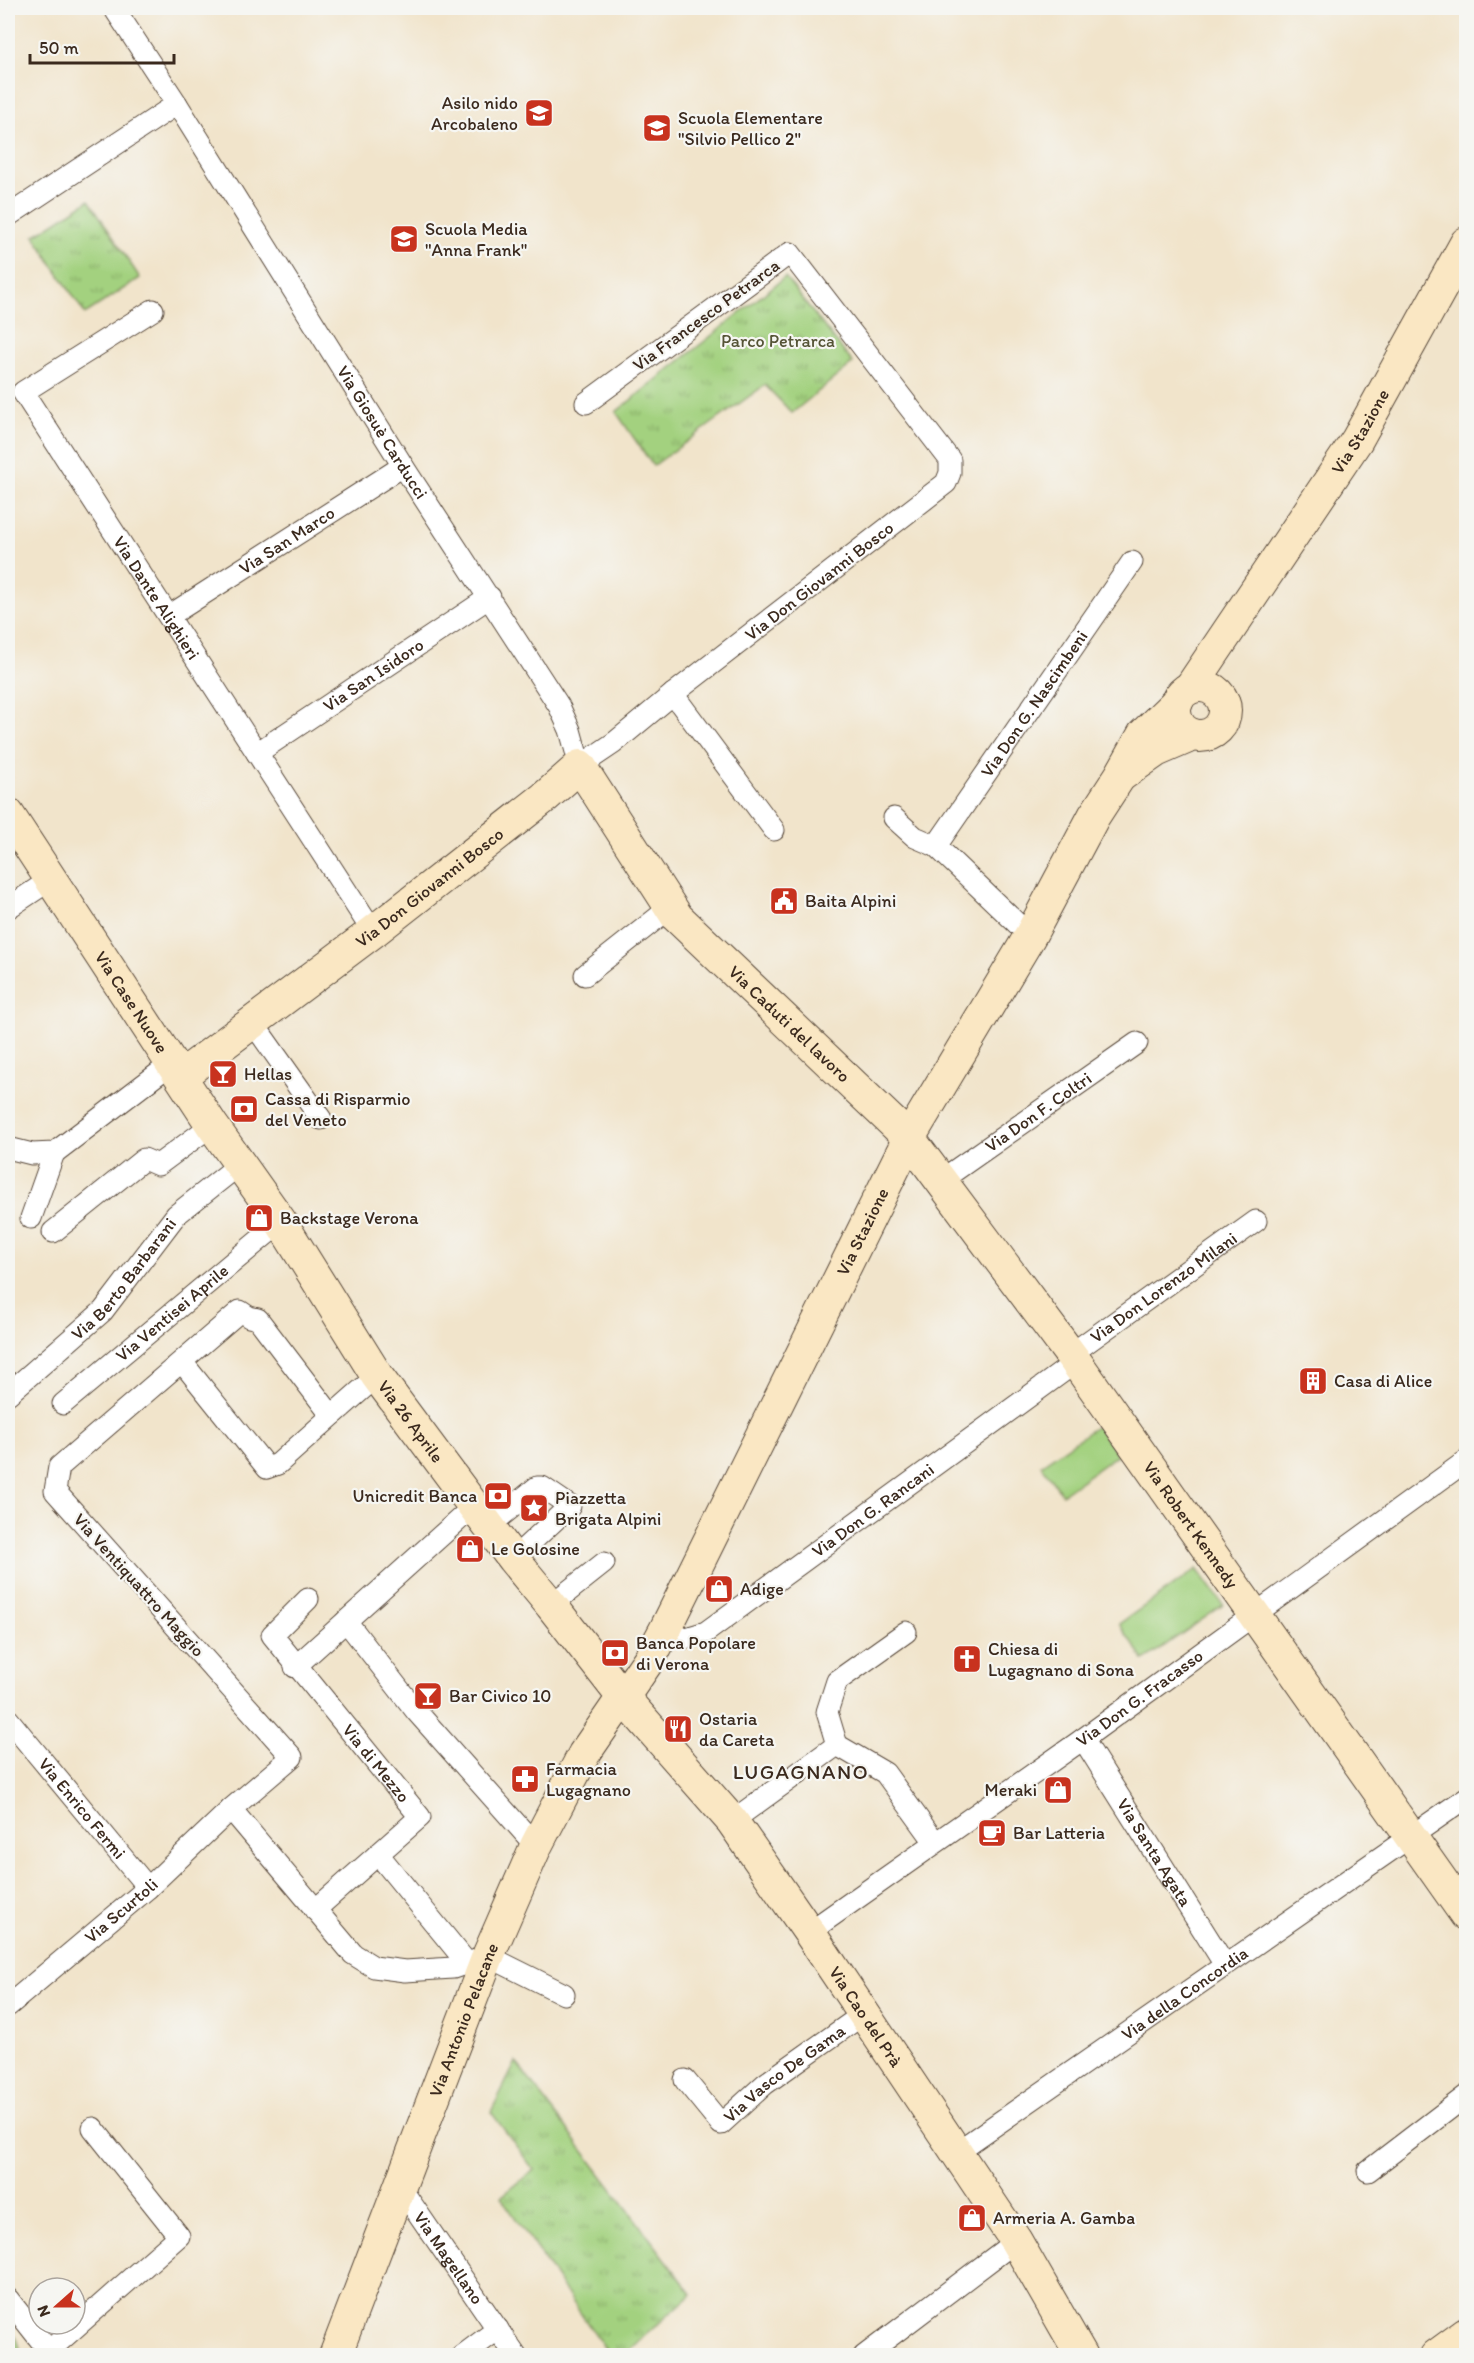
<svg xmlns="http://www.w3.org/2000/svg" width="1474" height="2363" font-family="Itim,sans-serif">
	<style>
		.park { fill: url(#park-tufts); stroke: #6f7e4e; stroke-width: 1.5 }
		.pitch { fill: #a3d17f; stroke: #6f7e4e; stroke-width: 1.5 }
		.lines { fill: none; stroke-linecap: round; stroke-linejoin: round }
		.street-casing { stroke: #564638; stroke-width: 23 }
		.secondary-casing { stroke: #564638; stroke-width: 34 }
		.street { stroke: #fff; stroke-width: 21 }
		.secondary { stroke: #fae7c3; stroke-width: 32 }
		.labels { text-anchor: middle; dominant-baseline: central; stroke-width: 4.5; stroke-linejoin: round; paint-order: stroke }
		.poi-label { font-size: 18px; fill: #3b2a1e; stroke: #f6f6f2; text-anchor: start }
		.street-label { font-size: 18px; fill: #3b2a1e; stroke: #f6f6f2 }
		.park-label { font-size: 18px; fill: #555436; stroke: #f6f6f2 }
		.quarter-label { font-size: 21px; letter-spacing: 1.5px; fill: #3b2a1e; stroke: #f6f6f2 }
	</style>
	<defs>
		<pattern id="park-tufts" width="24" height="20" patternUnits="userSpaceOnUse" patternTransform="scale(1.5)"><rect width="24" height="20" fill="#a3d17f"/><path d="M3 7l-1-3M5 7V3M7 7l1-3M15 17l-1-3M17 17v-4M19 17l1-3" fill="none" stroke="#86aa67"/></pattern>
	</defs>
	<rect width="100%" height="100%" fill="#f6f6f2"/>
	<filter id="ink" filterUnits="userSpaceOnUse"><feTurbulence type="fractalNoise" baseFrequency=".0167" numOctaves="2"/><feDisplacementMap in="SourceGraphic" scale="12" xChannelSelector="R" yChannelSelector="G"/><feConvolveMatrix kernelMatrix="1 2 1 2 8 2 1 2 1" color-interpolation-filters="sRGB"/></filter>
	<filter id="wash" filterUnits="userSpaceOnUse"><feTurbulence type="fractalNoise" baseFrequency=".008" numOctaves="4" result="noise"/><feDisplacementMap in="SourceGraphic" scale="24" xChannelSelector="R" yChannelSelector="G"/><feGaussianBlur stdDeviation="1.35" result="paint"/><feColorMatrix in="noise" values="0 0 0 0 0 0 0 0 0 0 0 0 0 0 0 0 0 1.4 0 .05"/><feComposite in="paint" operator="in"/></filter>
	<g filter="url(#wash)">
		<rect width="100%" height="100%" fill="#f1e4cb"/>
		<g class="park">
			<polygon points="89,200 140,278 85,314 34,236"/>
			<polygon points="785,277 853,363 792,413 765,385 653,466 616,412"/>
			<polygon points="516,2062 692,2294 623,2355 609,2355 501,2197 534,2170 491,2112"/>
			<polygon points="8,2326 17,2338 21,2352 19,2355 8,2355"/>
		</g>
		<g class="pitch">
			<polygon points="1097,1426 1117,1455 1062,1494 1041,1465"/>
			<polygon points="1197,1569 1223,1605 1144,1660 1119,1624"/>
		</g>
	</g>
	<g filter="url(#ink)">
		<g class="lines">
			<g class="street-casing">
				<g id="street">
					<path id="s1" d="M114 8 177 104 403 466 559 706 570 730 580 766 614 743 673 694 946 483 950 473V460L790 253 586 403"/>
					<polyline points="8,216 177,104"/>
					<path id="s2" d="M153 310 23 392 373 932"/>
					<path id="s3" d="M169 616 403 466"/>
					<polyline points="673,694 774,830"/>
					<path id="s4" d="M257 753 490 597"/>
					<polyline points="894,818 915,837 936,846"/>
					<polyline points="8,908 50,880"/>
					<path id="s5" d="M1030 936 936 846 1132 562"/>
					<polyline points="585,975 671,907"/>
					<polyline points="253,1023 321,1119"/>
					<polyline points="8,1148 32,1154 54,1153 172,1063"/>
					<path id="s6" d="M940 1181 1137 1043"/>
					<polyline points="31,1218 54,1153"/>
					<polyline points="53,1232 144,1159 158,1165 212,1125"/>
					<path id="s7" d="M1071 1354 1256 1221"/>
					<polyline points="182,1362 267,1468 278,1464 335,1413"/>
					<path id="s8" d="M8 1394 103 1311 176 1215 239 1165"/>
					<path id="s9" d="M63 1404 281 1222"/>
					<polyline points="489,1526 537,1487 542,1487 570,1506 513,1559"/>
					<path id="s10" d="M308 1599 272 1635 420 1817 315 1910"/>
					<polyline points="551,1605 604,1563"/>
					<polyline points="346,1621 416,1711 536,1846"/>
					<path id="s11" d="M665 1630 686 1638 706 1632 1076 1362"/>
					<polyline points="295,1667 474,1506"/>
					<path id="s12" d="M8 1719 148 1888"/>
					<path id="s13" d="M1083 1739 1225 1965"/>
					<polyline points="837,1745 827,1712 837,1681 906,1632"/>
					<polyline points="231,1809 353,1954 374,1967 405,1971 453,1968 488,1956 564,1994"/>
					<polyline points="732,1821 837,1745 885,1773 935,1842"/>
					<polyline points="378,1854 467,1963"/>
					<path id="s14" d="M809 1932 1083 1739 1466 1461"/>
					<path id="s15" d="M8 2006 148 1888 231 1809 292 1757 55 1491 59 1467 240 1311 249 1317 258 1319 328 1411 335 1413 377 1376"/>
					<path id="s16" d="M685 2080 721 2124 765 2084 865 2013"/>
					<path id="s17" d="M958 2151 1466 1798"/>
					<polyline points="1368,2171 1466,2096"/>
					<path id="s18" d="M400 2187 516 2356"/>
					<polyline points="8,2299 53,2356"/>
					<polyline points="43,2356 179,2236 93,2128"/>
					<polyline points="462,2356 498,2329"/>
					<polyline points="864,2356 1016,2241"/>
				</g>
			</g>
			<g class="secondary-casing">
				<g id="secondary">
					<circle cx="1200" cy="711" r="25"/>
					<path id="s19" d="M1190 688 1357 440 1466 243"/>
					<polyline points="1123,774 1156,751 1193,735"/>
					<path id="s20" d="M8 814 212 1125 281 1222 377 1376 513 1559 551 1605 622 1696 732 1821 809 1932 1016 2241 1082 2356"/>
					<path id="s21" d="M181 1076 373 932 545 797 580 766 677 917 909 1138 1076 1362 1466 1915"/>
					<path id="s22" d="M335 2356 488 1956 536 1846 584 1754 650 1658 665 1630 909 1138 1030 936 1094 816 1120 776 1143 735 1177 702"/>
					<polyline points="1436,2356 1466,2334"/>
				</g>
			</g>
			<use href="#street" class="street"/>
			<use href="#secondary" class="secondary"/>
		</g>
	</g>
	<defs>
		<g id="school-square" transform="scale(1.5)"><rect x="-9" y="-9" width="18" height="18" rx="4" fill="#c8321e" stroke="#f6f6f2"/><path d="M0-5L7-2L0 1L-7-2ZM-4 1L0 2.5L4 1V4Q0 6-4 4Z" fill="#fff"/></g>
		<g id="civic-square" transform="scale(1.5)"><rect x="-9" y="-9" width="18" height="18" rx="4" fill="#c8321e" stroke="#f6f6f2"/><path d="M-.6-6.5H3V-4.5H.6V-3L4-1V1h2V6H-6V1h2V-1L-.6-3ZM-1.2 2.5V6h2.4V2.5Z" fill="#fff"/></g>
		<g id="bar-square" transform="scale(1.5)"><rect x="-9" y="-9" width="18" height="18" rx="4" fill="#c8321e" stroke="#f6f6f2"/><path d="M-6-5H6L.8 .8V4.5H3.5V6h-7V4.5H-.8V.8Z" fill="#fff"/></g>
		<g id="bank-square" transform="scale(1.5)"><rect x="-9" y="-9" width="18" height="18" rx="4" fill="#c8321e" stroke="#f6f6f2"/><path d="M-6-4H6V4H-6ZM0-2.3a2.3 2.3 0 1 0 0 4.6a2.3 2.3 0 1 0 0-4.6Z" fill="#fff"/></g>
		<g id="shop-square" transform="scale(1.5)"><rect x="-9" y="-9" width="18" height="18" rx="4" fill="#c8321e" stroke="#f6f6f2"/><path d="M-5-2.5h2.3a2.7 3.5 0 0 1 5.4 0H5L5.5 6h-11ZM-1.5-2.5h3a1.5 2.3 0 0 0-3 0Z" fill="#fff"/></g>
		<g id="building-square" transform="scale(1.5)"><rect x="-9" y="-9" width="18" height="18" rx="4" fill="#c8321e" stroke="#f6f6f2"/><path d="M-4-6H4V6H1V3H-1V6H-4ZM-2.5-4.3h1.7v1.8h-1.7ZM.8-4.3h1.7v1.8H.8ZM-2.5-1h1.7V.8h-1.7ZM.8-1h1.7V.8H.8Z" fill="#fff"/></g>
		<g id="sight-square" transform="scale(1.5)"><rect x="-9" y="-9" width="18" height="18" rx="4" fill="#c8321e" stroke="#f6f6f2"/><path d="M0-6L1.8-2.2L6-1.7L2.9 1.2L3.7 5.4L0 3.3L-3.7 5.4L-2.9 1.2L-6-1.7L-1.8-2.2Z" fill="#fff"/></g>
		<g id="church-square" transform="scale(1.5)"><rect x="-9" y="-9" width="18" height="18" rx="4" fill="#c8321e" stroke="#f6f6f2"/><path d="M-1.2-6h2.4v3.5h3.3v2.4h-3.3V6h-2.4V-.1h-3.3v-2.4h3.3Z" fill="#fff"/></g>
		<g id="restaurant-square" transform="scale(1.5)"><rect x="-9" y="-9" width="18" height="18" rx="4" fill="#c8321e" stroke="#f6f6f2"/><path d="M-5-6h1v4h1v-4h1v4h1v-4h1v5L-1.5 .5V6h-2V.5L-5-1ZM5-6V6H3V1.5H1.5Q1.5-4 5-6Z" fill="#fff"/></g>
		<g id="pharmacy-square" transform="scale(1.5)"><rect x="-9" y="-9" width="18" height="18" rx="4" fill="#c8321e" stroke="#f6f6f2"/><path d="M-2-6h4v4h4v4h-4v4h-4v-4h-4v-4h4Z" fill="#fff"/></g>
		<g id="cafe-square" transform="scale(1.5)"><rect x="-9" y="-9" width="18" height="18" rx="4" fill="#c8321e" stroke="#f6f6f2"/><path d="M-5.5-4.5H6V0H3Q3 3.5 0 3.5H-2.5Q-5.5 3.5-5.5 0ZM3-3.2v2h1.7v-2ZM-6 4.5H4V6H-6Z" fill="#fff"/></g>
	</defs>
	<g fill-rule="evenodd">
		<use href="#school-square" x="539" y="113"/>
		<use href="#school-square" x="657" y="128"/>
		<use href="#school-square" x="404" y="239"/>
		<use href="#civic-square" x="784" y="901"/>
		<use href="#bar-square" x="223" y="1074"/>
		<use href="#bank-square" x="244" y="1109"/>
		<use href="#shop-square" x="259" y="1218"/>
		<use href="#building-square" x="1313" y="1381"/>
		<use href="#bank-square" x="498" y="1496"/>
		<use href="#sight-square" x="534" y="1508"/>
		<use href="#shop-square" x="470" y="1549"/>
		<use href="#shop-square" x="719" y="1589"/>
		<use href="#bank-square" x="615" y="1653"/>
		<use href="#church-square" x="967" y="1659"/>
		<use href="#bar-square" x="428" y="1696"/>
		<use href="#restaurant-square" x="678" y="1729"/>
		<use href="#pharmacy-square" x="525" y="1779"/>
		<use href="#shop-square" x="1058" y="1790"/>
		<use href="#cafe-square" x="992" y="1833"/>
		<use href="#shop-square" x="972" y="2218"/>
	</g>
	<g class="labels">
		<g class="poi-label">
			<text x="518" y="103" text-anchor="end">Asilo nido<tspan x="518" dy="21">Arcobaleno</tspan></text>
			<text x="678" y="118">Scuola Elementare<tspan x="678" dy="21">"Silvio Pellico 2"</tspan></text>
			<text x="425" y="229">Scuola Media<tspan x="425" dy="21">"Anna Frank"</tspan></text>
			<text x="805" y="901">Baita Alpini</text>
			<text x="244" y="1074">Hellas</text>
			<text x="265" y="1099">Cassa di Risparmio<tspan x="265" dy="21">del Veneto</tspan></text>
			<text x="280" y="1218">Backstage Verona</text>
			<text x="1334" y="1381">Casa di Alice</text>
			<text x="477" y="1496" text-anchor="end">Unicredit Banca</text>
			<text x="555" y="1498">Piazzetta<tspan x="555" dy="21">Brigata Alpini</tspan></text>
			<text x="491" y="1549">Le Golosine</text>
			<text x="740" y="1589">Adige</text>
			<text x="636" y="1643">Banca Popolare<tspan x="636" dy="21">di Verona</tspan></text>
			<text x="988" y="1649">Chiesa di<tspan x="988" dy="21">Lugagnano di Sona</tspan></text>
			<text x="449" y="1696">Bar Civico 10</text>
			<text x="699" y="1719">Ostaria<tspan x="699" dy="21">da Careta</tspan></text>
			<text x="546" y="1769">Farmacia<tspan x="546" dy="21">Lugagnano</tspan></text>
			<text x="1037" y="1790" text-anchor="end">Meraki</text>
			<text x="1013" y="1833">Bar Latteria</text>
			<text x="993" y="2218">Armeria A. Gamba</text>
		</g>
		<g class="street-label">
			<text transform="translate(706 315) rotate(-36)">Via Francesco Petrarca</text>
			<text stroke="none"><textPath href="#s19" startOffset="308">Via Stazione</textPath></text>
			<text stroke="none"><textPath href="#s1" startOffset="502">Via Giosuè Carducci</textPath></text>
			<text stroke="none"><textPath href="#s3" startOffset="140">Via San Marco</textPath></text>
			<text stroke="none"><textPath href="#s1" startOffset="1194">Via Don Giovanni Bosco</textPath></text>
			<text stroke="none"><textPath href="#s2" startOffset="399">Via Dante Alighieri</textPath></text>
			<text stroke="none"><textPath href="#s4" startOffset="140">Via San Isidoro</textPath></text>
			<text stroke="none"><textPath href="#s5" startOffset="303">Via Don G. Nascimbeni</textPath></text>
			<text stroke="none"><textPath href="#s21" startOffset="312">Via Don Giovanni Bosco</textPath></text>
			<text stroke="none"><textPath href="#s20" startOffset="225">Via Case Nuove</textPath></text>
			<text stroke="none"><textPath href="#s21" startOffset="840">Via Caduti del lavoro</textPath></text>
			<text stroke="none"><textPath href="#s6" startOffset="120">Via Don F. Coltri</textPath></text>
			<text stroke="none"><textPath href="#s22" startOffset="1245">Via Stazione</textPath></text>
			<text stroke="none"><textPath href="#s8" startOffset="164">Via Berto Barbarani</textPath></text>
			<text stroke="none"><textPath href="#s7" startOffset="114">Via Don Lorenzo Milani</textPath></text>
			<text stroke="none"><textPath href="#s9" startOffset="142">Via Ventisei Aprile</textPath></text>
			<text stroke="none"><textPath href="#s20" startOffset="729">Via 26 Aprile</textPath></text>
			<text stroke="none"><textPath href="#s11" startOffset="250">Via Don G. Rancani</textPath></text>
			<text stroke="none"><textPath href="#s21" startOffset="1484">Via Robert Kennedy</textPath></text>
			<text transform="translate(139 1585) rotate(48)">Via Ventiquattro Maggio</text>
			<text stroke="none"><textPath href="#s14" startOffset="405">Via Don G. Fracasso</textPath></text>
			<text stroke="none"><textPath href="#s10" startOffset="216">Via di Mezzo</textPath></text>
			<text stroke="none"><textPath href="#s12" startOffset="116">Via Enrico Fermi</textPath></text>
			<text stroke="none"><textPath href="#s13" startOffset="134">Via Santa Agata</textPath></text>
			<text stroke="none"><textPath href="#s15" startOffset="148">Via Scurtoli</textPath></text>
			<text stroke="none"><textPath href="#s17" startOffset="276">Via della Concordia</textPath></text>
			<text stroke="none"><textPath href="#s20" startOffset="1479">Via Cao del Prà</textPath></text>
			<text stroke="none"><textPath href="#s22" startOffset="360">Via Antonio Pelacane</textPath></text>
			<text stroke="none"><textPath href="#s16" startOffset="138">Via Vasco De Gama</textPath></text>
			<text stroke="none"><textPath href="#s18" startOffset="86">Via Magellano</textPath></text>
		</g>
		<g class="park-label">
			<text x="778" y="341">Parco Petrarca</text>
		</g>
		<g class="quarter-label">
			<text x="801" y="1771">LUGAGNANO</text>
		</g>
	</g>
	<rect width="1474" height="2363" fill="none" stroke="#f6f6f2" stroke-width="30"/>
	<g transform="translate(57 2306) rotate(249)"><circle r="28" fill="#f6f6f2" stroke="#aba49d" stroke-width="1.5"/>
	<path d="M0-4.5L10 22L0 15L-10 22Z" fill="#c8321e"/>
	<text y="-9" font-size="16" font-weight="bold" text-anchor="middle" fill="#3b2a1e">N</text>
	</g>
	<path d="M30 54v9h144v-9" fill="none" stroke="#3b2a1e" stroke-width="3"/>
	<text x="39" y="54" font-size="18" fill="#3b2a1e" stroke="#f6f6f2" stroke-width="4.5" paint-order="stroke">50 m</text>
</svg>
